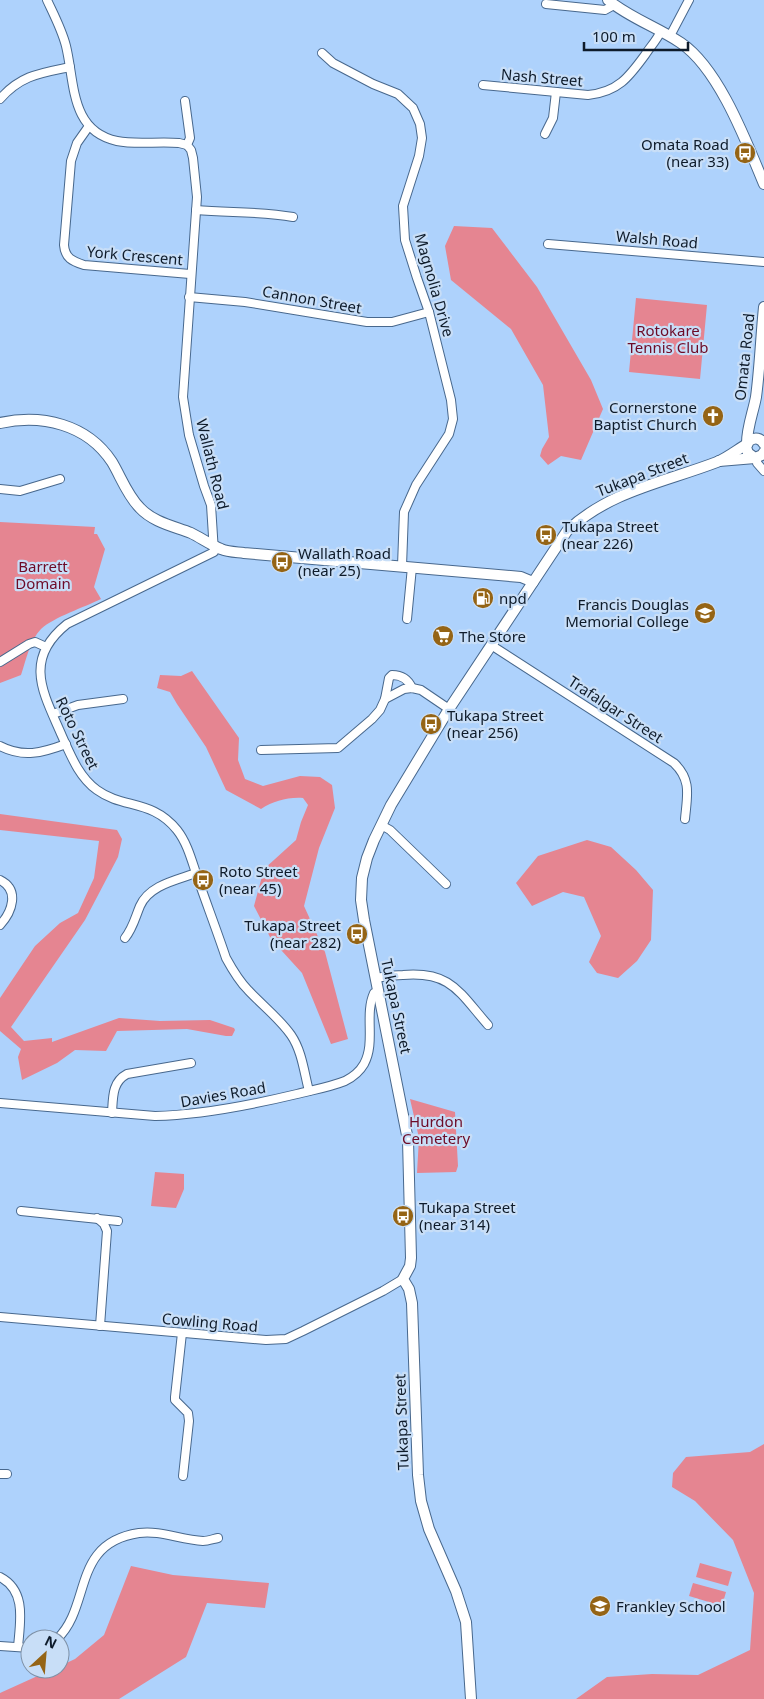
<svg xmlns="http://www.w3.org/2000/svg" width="764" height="1699" font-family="'Noto Sans',sans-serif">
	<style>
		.green { fill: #e58591 }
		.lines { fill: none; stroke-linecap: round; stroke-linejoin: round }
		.street-casing { stroke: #48688d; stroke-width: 10 }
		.secondary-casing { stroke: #48688d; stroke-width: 12 }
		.street { stroke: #fff; stroke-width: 8 }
		.secondary { stroke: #fff; stroke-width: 10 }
		.labels { text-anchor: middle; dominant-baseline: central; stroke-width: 4.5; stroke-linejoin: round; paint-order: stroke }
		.street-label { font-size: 15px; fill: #0e1b2a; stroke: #c8def7 }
		.poi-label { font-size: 15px; fill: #0e1b2a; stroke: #c8def7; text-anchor: start }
		.park-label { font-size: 15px; fill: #6d0b27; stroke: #c8def7 }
	</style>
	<rect width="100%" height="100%" fill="#aed2fc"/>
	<g class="green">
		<polygon points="454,226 492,228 537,287 591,380 603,409 581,460 561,456 548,465 540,456 542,449 549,437 543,385 511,329 451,280 445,246"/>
		<polygon points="636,298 707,305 700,379 629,372"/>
		<path d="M0 522 95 527 94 534H97L105 549 94 587 101 599C85 607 54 617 41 629 30 640 26 660 21 675L0 683Z"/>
		<path d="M192 671 239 738 238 760 245 779 263 786 300 776 320 777 332 785 335 808 319 848 304 906 325 952 348 1039 331 1044 302 973 271 939 254 906 264 869 296 840 301 822 308 805 303 798C287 797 274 801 261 809L226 790 206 747 177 704 170 692 157 688 160 675 181 676Z"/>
		<polygon points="0,814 117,830 122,839 118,857 85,920 11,1027 24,1041 52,1038 52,1042 119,1018 160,1021 210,1020 234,1028 235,1030 232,1036 226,1036 187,1029 117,1031 106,1051 75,1050 57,1063 22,1080 18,1057 21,1049 0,1031 0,998 35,946 60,923 78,913 94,878 99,841 0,830"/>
		<polygon points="587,840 611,847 636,870 653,890 651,940 637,961 618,978 597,973 589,962 601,936 584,897 563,892 532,906 516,883 538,856"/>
		<polygon points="410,1099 455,1112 458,1166 456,1172 417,1173 419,1138"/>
		<polygon points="155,1172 184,1174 184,1189 176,1208 151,1206"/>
		<polygon points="764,1444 764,1699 576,1699 607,1677 652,1674 698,1675 750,1650 754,1593 733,1540 695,1501 672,1487 673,1473 686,1457 750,1452"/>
		<polygon points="700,1563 732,1572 728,1586 696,1577"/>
		<polygon points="131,1566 173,1575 269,1583 265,1608 207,1603 186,1657 119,1699 0,1699 0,1693 53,1669 60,1669 60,1666 75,1659 104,1635"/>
		<polygon points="693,1583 726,1592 722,1606 689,1596"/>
	</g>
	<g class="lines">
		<g class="street-casing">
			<g id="street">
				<path d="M47 0C54 15 62 30 66 46 75 83 70 131 117 141 137 145 158 141 179 143L187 145"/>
				<polyline points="546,4 605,10 614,5"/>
				<polyline points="670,36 689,0"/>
				<polyline points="322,53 333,63 373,84 398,94 413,108 420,124 422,138 419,156 403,206 405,240 417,278 429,312 451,400 453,419 449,434 416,485 404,512 402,566"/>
				<path d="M483 85 588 95C618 92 629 77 645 55 650 47 657 40 661 31"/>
				<path d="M0 99C21 75 41 73 70 67"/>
				<path d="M185 101 190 138 187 145 191 150 193 158 197 197 183 397 189 435 204 486 211 505 214 552 67 624C22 660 44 694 62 736 71 756 79 777 97 790 123 809 152 799 177 830 188 844 192 862 198 879 207 905 217 931 226 958 232 969 239 981 248 990 262 1005 279 1018 291 1035 302 1051 304 1072 309 1091"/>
				<path d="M89 126 77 143 71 161 64 245C65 258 72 261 84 265L190 274"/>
				<polyline points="545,134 553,118 556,92"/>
				<path d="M196 210C228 213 261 211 293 217"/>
				<polyline points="548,244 764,262"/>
				<polyline points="189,297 245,302 367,322 392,322 429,312"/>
				<polyline points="757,457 757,463 764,471"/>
				<polyline points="0,489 20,491 60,479"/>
				<polyline points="407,619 412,567"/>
				<path d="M491 645 674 763C692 780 687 796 685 819"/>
				<polyline points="0,662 29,644 35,642 46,647"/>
				<path d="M385 699 389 678 392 675C402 675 408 679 412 688"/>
				<polyline points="53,714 78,705 123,699"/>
				<path d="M0 746C23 758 42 753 66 744"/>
				<polyline points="261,750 338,748 372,719 380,710 385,699 404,689 412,688 421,690 449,709"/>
				<polyline points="381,825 390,830 446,884"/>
				<path d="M0 880C20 890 12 912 0 925"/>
				<path d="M125 938C133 928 135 918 140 906 149 885 177 880 196 873"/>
				<path d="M376 978C385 976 394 975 403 975 451 971 459 992 488 1025"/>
				<path d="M0 1103 155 1116C202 1115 251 1105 297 1094 313 1090 330 1087 345 1081 353 1077 360 1071 364 1064 376 1042 364 1015 374 993L379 992"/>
				<path d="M112 1113C113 1097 112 1082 127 1074L191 1063"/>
				<polyline points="21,1211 118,1221"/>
				<polyline points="97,1218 104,1224 107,1231 100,1326"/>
				<polyline points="0,1317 266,1340 286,1339 303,1331 383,1291 403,1279"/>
				<polyline points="182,1333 175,1397 175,1400 188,1413 189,1421 183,1476"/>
				<polyline points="0,1474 7,1474"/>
				<path d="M0 1577C27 1591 20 1622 18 1647"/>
				<path d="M57 1639C92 1606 71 1543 139 1533 160 1530 181 1540 203 1541 208 1541 213 1539 218 1538"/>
				<polyline points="0,1646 30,1648"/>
			</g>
		</g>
		<g class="secondary-casing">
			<g id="secondary">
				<path d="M608 0C630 18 657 27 681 43 719 69 746 141 764 184"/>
				<path d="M0 423C42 414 87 424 112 462 121 477 127 495 140 508 153 522 173 526 191 533 201 538 211 545 221 549 228 552 236 552 244 553L521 577 533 582"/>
				<path d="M747 443C747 427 753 413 756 397 760 367 761 337 764 307"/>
				<path d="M764 444C761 438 755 437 749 441L746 447 748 453 755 458 762 455 764 452"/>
				<polyline points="719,461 755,458"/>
				<path d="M471 1699 466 1622 456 1591 429 1529 421 1501 418 1475 412 1303 409 1289 403 1279 410 1266 411 1258 408 1140 364 920 361 900 362 878 367 858 374 840 391 805 449 709 567 531C609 491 665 482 717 462 727 458 737 450 747 444"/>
			</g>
		</g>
		<use href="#street" class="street"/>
		<use href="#secondary" class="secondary"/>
	</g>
	<defs>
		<g id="bus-disc" transform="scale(1.125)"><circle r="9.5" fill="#956415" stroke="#c8def7"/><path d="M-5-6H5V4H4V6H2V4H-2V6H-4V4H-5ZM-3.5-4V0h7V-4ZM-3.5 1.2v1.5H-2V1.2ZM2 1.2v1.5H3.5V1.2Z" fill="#fff"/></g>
		<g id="church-disc" transform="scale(1.125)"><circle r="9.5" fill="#956415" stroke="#c8def7"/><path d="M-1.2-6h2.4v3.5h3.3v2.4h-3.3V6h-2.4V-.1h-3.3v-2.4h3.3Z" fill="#fff"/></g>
		<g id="fuel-disc" transform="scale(1.125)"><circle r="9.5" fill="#956415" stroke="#c8def7"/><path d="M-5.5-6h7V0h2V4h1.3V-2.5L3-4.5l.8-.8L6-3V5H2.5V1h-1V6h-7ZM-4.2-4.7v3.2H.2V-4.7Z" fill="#fff"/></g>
		<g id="school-disc" transform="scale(1.125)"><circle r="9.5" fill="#956415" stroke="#c8def7"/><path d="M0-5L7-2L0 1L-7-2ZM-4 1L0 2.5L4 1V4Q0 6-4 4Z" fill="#fff"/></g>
		<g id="supermarket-disc" transform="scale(1.125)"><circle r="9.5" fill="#956415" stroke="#c8def7"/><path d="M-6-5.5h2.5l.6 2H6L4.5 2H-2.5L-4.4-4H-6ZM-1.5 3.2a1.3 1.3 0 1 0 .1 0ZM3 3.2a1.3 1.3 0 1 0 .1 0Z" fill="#fff"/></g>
	</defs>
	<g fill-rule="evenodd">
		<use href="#bus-disc" x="745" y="153"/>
		<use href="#church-disc" x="713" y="416"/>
		<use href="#bus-disc" x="546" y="535"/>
		<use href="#bus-disc" x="282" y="562"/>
		<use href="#fuel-disc" x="483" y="598"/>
		<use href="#school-disc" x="705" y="613"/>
		<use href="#supermarket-disc" x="443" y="636"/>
		<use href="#bus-disc" x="431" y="724"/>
		<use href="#bus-disc" x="203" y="880"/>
		<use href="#bus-disc" x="357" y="934"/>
		<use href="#bus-disc" x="403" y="1216"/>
		<use href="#school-disc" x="600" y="1606"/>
	</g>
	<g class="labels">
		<g class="street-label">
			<text transform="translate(542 77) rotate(5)">Nash Street</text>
			<text transform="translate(657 239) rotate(5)">Walsh Road</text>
			<text transform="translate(135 255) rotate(5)">York Crescent</text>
			<text transform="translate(435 285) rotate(74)">Magnolia Drive</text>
			<text transform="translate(312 299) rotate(10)">Cannon Street</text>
			<text transform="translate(744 357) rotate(-84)">Omata Road</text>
			<text transform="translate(213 464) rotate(76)">Wallath Road</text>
			<text transform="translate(642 474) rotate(-21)">Tukapa Street</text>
			<text transform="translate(616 709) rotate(33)">Trafalgar Street</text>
			<text transform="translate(78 733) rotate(64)">Roto Street</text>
			<text transform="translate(397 1006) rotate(78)">Tukapa Street</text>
			<text transform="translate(223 1094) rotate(-10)">Davies Road</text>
			<text transform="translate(210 1322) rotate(5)">Cowling Road</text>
			<text transform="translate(401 1422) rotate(-92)">Tukapa Street</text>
		</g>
		<g class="poi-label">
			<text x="729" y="144" text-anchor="end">Omata Road<tspan x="729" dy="17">(near 33)</tspan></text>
			<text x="697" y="407" text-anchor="end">Cornerstone<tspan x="697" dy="17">Baptist Church</tspan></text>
			<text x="562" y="526">Tukapa Street<tspan x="562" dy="17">(near 226)</tspan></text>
			<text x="298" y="553">Wallath Road<tspan x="298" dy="17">(near 25)</tspan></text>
			<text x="499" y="598">npd</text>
			<text x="689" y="604" text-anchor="end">Francis Douglas<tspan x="689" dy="17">Memorial College</tspan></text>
			<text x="459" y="636">The Store</text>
			<text x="447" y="715">Tukapa Street<tspan x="447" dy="17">(near 256)</tspan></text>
			<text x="219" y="871">Roto Street<tspan x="219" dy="17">(near 45)</tspan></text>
			<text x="341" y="925" text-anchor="end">Tukapa Street<tspan x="341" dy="17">(near 282)</tspan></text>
			<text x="419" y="1207">Tukapa Street<tspan x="419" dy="17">(near 314)</tspan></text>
			<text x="616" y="1606">Frankley School</text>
		</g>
		<g class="park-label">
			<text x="668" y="330">Rotokare<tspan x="668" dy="17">Tennis Club</tspan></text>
			<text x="43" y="566">Barrett<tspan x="43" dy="17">Domain</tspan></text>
			<text x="436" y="1121">Hurdon<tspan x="436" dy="17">Cemetery</tspan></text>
		</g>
	</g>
	<g transform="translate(45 1654) rotate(26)"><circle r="24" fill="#c8def7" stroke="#7e90a5"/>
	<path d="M0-4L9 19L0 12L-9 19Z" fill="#956415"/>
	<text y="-8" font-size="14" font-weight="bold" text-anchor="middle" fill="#0e1b2a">N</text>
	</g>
	<path d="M584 42v8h104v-8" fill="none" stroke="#0e1b2a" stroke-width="2.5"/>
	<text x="592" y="42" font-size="15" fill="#0e1b2a" stroke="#c8def7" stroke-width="4" paint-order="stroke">100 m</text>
</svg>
